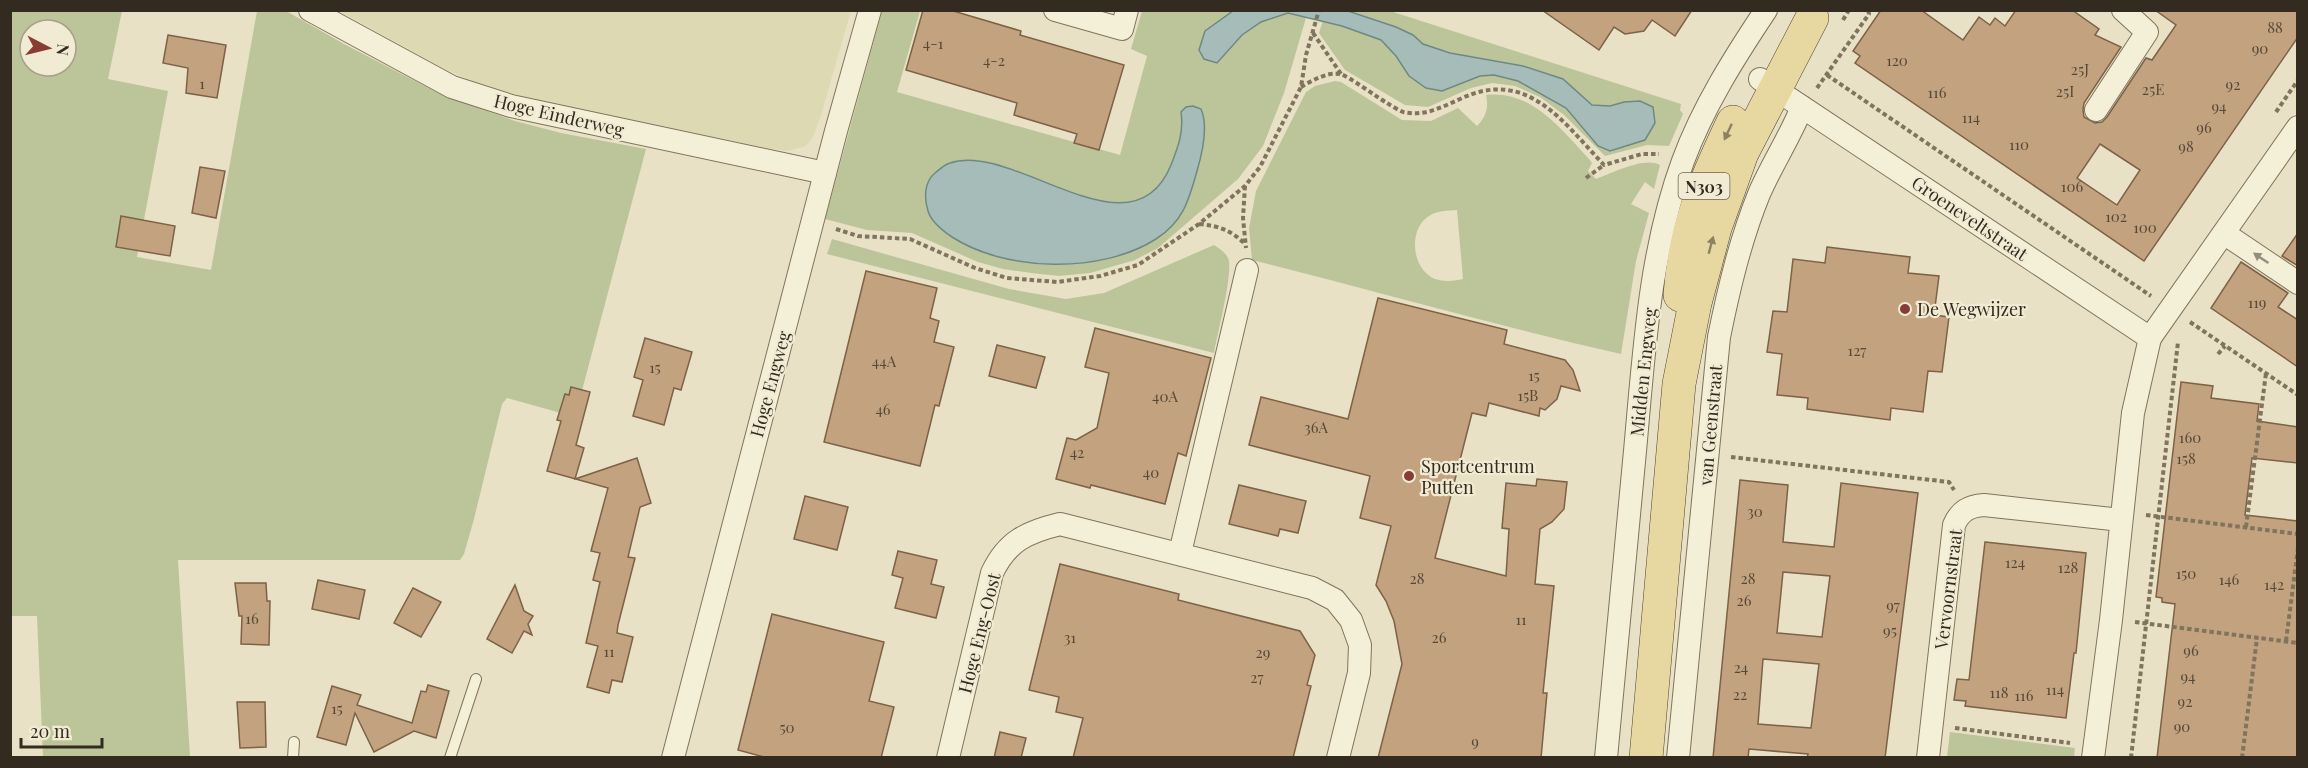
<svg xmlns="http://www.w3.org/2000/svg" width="2308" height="768" font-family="'Playfair Display',serif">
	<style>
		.farmland { fill: #dddab3 }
		.green { fill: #bcc59a; fill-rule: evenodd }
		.water { fill: #a6bcb8; stroke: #6e8985; stroke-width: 1.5 }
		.building { fill: #c2a27f; stroke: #7d6246; stroke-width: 1.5; fill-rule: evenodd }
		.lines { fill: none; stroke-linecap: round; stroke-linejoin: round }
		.service-casing { stroke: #81745d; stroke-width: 12 }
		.minor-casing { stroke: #81745d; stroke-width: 24 }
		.primary-casing { stroke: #4f4231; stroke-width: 34 }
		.path { stroke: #81745d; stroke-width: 4; stroke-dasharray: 4.5 3; stroke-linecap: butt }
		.service { stroke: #f4efd7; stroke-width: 10 }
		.minor { stroke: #f4efd7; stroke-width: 22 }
		.primary { stroke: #e7d8a1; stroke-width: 33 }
		.oneway { fill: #8d8260 }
		.oneway2 { fill: #948d7b }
		.poi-dot { fill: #893c34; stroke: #f1ebd4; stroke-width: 2 }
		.labels { text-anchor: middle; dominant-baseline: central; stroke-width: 4.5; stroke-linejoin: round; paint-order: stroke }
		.number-label { font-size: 15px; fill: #574937 }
		.shield { fill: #f1ebd4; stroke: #6c6555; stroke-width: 1.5 }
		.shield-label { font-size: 16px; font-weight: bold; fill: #332b1f }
		.street-label { font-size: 18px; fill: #332b1f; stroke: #f1ebd4 }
		.poi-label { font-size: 18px; fill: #332b1f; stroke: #f1ebd4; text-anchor: start }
	</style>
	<rect width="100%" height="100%" fill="#e8e1c5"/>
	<polygon class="farmland" points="339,11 851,11 821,115 813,137 806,146 788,151 763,148 523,98 474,82 443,68"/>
	<g class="green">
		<path d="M11 11H122L108 79 168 91 137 257 211 270 257 11H286L344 44 438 93 515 121 561 133 646 149 575 417 507 398 502 404 474 519 464 554 460 560H178L190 757H43L37 616H11ZM30 30H66V66H30Z"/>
		<polygon points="882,11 920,11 897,92 1120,155 1147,56 1131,49 1142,11 1308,11 1284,93 1263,146 1238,179 1158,248 1135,260 1090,273 1059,276 1031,273 1003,269 978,262 912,233 867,230 825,219"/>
		<polygon points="1326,11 1390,11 1681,104 1680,110 1683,114 1669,146 1647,145 1605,156 1564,115 1540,97 1515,86 1492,83 1471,88 1428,107 1405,105 1345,70 1319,33"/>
		<path d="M1335 81 1341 82 1402 120 1431 121 1458 108 1477 126C1486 117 1489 108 1486 95 1532 90 1561 129 1589 159L1592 163 1588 171 1596 179C1612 173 1645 156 1660 165L1654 189 1645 182 1631 204 1649 213 1636 261 1621 354C1497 326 1375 291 1252 260L1249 228 1256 191 1306 92 1315 86ZM1457 210 1463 279C1455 281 1444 282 1435 279 1411 269 1408 229 1429 216 1438 210 1447 211 1457 210Z"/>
		<path d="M832 239 1009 289 1066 299 1104 293 1214 245C1219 248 1225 252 1228 258 1234 271 1217 335 1214 353L827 254Z"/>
		<polygon points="1950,732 2075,748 2074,757 1947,757"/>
	</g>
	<g class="water">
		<polygon points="1233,11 1348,11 1396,27 1413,35 1423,44 1450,53 1523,66 1563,79 1592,105 1610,106 1624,102 1640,101 1653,107 1655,123 1645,140 1610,151 1598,146 1566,108 1518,81 1494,75 1480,76 1442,91 1426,88 1409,76 1396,56 1381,40 1342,26 1288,13 1261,22 1242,35 1217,63 1204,59 1199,50 1205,31"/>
		<path d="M1193 106 1201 109C1209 127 1202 154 1197 171 1189 200 1183 222 1156 239 1101 274 1006 272 952 237 943 231 931 221 928 211 924 198 924 182 935 173 939 170 945 164 950 163 1014 141 1132 261 1171 165 1178 147 1184 132 1181 112L1186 107Z"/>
	</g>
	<g class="building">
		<polygon points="923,10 950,10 1021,31 1020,35 1124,65 1099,150 1074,143 1077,134 1014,115 1017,103 906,70"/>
		<polygon points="1542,10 1692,10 1675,36 1652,20 1644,31 1625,34 1614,27 1599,50"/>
		<path d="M1881 10H1921L1963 40 1979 17 1990 25 1995 18 2005 26 2016 10H2072L2099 29 2095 35 2121 47 2084 103 2083 110 2084 117 2095 123 2102 122 2107 117 2146 58 2152 60 2176 25 2155 10H2298V37L2144 261 1855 63 1860 56 1853 51ZM2100 144 2140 170 2117 205 2077 178Z"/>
		<polygon points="168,35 226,45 217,98 186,93 188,68 163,63"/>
		<polygon points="200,167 225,171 216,218 192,213"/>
		<polygon points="121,216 175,226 170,256 116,247"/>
		<polygon points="2298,233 2298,266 2282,256"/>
		<polygon points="1827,247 1910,257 1908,273 1939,276 1934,315 1949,317 1942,372 1928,371 1923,412 1891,408 1890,420 1807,409 1808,398 1777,395 1782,354 1767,352 1773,311 1787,312 1793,259 1825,263"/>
		<polygon points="2241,262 2288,293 2278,307 2298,320 2298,367 2211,308"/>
		<polygon points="866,271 937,288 930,318 939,321 934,342 954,347 939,406 935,405 920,466 824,442"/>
		<polygon points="1378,298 1507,330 1504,344 1565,360 1573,370 1580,391 1561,386 1557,399 1545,410 1540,408 1539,416 1489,403 1486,416 1472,413 1435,558 1506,576 1509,529 1502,528 1506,483 1536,486 1537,479 1567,482 1564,509 1552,522 1540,529 1535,584 1554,586 1543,693 1547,693 1541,758 1378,758 1402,664 1394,621 1386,601 1376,585 1391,526 1360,518 1370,476 1249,445 1261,397 1348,419"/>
		<polygon points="1095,328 1211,358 1186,456 1178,453 1165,504 1091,485 1090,488 1056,479 1067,438 1076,440 1097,428 1109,373 1085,367"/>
		<polygon points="645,338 692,352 681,390 674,388 664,425 633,416 643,380 634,377"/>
		<polygon points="997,345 1045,357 1036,388 989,376"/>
		<polygon points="2181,382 2213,386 2211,398 2259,404 2257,421 2298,427 2298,463 2252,458 2245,515 2298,521 2298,758 2157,758 2175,604 2162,602 2162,598 2156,597"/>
		<polygon points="571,387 590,392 576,445 584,448 575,479 637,458 651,503 640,507 628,557 635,558 618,625 617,633 633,637 622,682 612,680 609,693 587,687 598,646 586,643 600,582 593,580 600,553 591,551 608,488 547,471 561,421 557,420 565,394 569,395"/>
		<path d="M1740 480 1788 485 1783 542 1834 547 1841 483 1918 493 1885 758H1807L1808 754 1749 749 1748 758H1713ZM1783 572 1830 576 1822 637 1777 633ZM1763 659 1819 664 1811 728 1758 724Z"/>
		<polygon points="1239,485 1306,501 1298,533 1280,529 1278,536 1229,524"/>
		<polygon points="805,496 848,507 837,550 794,539"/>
		<polygon points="1985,542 2086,553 2076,653 2074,653 2066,718 1965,706 1966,701 1954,700 1957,679 1969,680"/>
		<polygon points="898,551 937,560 931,584 944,587 936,618 895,608 903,578 892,575"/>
		<polygon points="1060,564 1179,594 1178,600 1300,631 1315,655 1307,685 1311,686 1293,758 1073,758 1083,718 1056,712 1059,697 1029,690"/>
		<polygon points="318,580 365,590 359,619 312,609"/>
		<polygon points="235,583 266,583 267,601 270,601 269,645 241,644 242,616 239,616"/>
		<polygon points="515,585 524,611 533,616 528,624 532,635 524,631 512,653 487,639"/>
		<polygon points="413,588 441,602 421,637 394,623"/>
		<polygon points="772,614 884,642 869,701 894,707 881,758 768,758 738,750"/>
		<polygon points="428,685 449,691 436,738 414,731 374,752 355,713 346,745 317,737 332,686 361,695 357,705 412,723 421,691 426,692"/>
		<polygon points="237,702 265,702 266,747 240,748"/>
		<polygon points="1000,732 1026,738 1021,758 994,758"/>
	</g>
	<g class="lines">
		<g class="service-casing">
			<g id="service">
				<polyline points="293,758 294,742"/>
				<polyline points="450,758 476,679"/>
			</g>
		</g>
		<g class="minor-casing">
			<g id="minor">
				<polyline points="310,10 452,87 511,106 825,173"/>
				<polyline points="1055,10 1122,29 1127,10"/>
				<polyline points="1760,79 2150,338 2298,127"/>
				<polyline points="2096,110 2147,32 2123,10"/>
				<polyline points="2225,234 2298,283"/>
				<polyline points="1180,553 1247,270"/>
				<polyline points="673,758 836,131 870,10"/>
				<path d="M948 758 992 573C1007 541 1027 532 1060 524L1312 588 1335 600 1351 620 1360 645 1359 673 1338 758"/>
				<path d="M1606 758C1616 655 1626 553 1635 451 1644 354 1649 253 1683 161 1703 107 1734 58 1766 10"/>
				<path d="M1678 758 1719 337C1729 288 1740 241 1759 194 1772 164 1790 137 1802 107"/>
				<path d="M1928 758 1954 525C1960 511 1969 506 1984 505L2121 520"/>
				<polyline points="2093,758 2111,620 2133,413 2150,338"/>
			</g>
		</g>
		<g class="primary-casing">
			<g id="primary">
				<path d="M1680 295C1685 227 1704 183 1733 122"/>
				<polyline points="1646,758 1679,384 1695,303 1715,228 1742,153 1812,18"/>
			</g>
		</g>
		<g class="path">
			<polyline points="1843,20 1849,10"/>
			<polyline points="1313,33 1341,74"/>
			<polyline points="1827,75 2151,296"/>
			<path d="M1301 87C1313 80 1327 72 1340 74 1347 75 1378 98 1387 103 1392 106 1398 110 1403 112 1424 117 1442 107 1460 99 1527 67 1563 122 1604 165L1642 154H1659"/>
			<polyline points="1817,88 1869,14 1868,10"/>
			<polyline points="2276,112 2298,80"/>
			<polyline points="1586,178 1604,165"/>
			<polyline points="1245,186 1243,218 1246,248"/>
			<path d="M1199 224C1219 226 1231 230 1245 244"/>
			<polyline points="836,229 858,236 910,239 975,268 1007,278 1057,282 1100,276 1138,265 1199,224 1245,186 1260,167 1301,87 1306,55 1319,10"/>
			<polyline points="2190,322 2298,395"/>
			<polyline points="2218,354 2225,346"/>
			<polyline points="1731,457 1949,482 1954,490"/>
			<polyline points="2146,515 2298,534"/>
			<polyline points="2246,527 2266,373"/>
			<polyline points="2135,622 2298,643"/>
			<polyline points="2286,641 2298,548"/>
			<polyline points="1955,728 2070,743"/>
			<polyline points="2131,758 2178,342"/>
			<polyline points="2242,758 2257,638"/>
		</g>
		<use href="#service" class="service"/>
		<use href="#minor" class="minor"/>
		<use href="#primary" class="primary"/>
	</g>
	<defs><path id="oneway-solid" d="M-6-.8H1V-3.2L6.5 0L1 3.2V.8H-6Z" transform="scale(1.5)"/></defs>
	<g class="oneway">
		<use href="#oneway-solid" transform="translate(1728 132) rotate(115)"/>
		<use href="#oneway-solid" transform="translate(1711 245) rotate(-75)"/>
	</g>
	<use class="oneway2" href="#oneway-solid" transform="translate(2261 258) rotate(-146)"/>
	<g class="poi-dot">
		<circle cx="1905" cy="309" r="6"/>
		<circle cx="1409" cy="476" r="6"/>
	</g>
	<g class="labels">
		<g class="number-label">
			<text x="2275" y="27">88</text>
			<text x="933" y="43">4-1</text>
			<text x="2260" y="48">90</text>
			<text x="994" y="60">4-2</text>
			<text x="1897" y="60">120</text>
			<text x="2080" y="69">25J</text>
			<text x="202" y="83">1</text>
			<text x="2233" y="84">92</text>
			<text x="2153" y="89">25E</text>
			<text x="2065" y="91">25I</text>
			<text x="1937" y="92">116</text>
			<text x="2219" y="106">94</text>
			<text x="1971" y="117">114</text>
			<text x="2204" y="127">96</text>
			<text x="2019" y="144">110</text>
			<text x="2186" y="146">98</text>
			<text x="2072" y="186">106</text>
			<text x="2116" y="216">102</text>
			<text x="2145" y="227">100</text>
			<text x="2257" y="302">119</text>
			<text x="1857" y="350">127</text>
			<text x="884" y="361">44A</text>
			<text x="655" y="367">15</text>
			<text x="1534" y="375">15</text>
			<text x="1528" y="395">15B</text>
			<text x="1165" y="396">40A</text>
			<text x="883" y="409">46</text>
			<text x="1316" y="427">36A</text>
			<text x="2190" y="437">160</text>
			<text x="1077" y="452">42</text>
			<text x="2186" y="458">158</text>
			<text x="1151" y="472">40</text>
			<text x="1755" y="511">30</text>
			<text x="2015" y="562">124</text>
			<text x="2068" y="567">128</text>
			<text x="2186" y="573">150</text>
			<text x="1417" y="578">28</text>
			<text x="1748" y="578">28</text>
			<text x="2229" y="579">146</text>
			<text x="2274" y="584">142</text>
			<text x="1744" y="600">26</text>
			<text x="1893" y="605">97</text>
			<text x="252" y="618">16</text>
			<text x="1521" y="619">11</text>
			<text x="1890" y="630">95</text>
			<text x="1070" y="637">31</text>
			<text x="1439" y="637">26</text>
			<text x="2191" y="650">96</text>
			<text x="609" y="651">11</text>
			<text x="1263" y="652">29</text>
			<text x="1741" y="667">24</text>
			<text x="2188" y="676">94</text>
			<text x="1257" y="677">27</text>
			<text x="2055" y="689">114</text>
			<text x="1999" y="692">118</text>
			<text x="1740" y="694">22</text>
			<text x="2024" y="695">116</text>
			<text x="2185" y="701">92</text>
			<text x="337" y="708">15</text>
			<text x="2182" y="726">90</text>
			<text x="787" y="727">50</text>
			<text x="1475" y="741">9</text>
		</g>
		<rect class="shield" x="1678.5" y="173" width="51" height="26" rx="4.5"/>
		<g class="shield-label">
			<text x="1704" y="186">N303</text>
		</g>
		<g class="street-label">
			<text transform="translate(559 115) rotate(13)">Hoge Einderweg</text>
			<text transform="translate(1970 218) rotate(34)">Groeneveltstraat</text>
			<text transform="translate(1643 372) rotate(-84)">Midden Engweg</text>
			<text transform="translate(770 384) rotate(-75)">Hoge Engweg</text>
			<text transform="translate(1710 425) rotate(-85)">van Geenstraat</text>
			<text transform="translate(1948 589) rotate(-83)">Vervoornstraat</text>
			<text transform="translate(979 633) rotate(-76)">Hoge Eng-Oost</text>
		</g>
		<g class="poi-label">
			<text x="1917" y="309">De Wegwijzer</text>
			<text x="1421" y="466">Sportcentrum<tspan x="1421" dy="21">Putten</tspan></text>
		</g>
	</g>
	<rect width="2308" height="768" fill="none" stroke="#332b1f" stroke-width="24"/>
	<g transform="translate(48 48) rotate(97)"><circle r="28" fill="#f1ebd4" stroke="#a59e8c" stroke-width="1.5"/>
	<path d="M0-4.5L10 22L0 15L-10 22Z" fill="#893c34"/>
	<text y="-9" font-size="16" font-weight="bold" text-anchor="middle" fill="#332b1f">N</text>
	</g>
	<path d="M21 738v9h81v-9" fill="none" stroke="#332b1f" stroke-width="3"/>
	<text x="30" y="738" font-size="18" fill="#332b1f" stroke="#f1ebd4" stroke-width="4.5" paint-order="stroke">20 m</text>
</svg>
